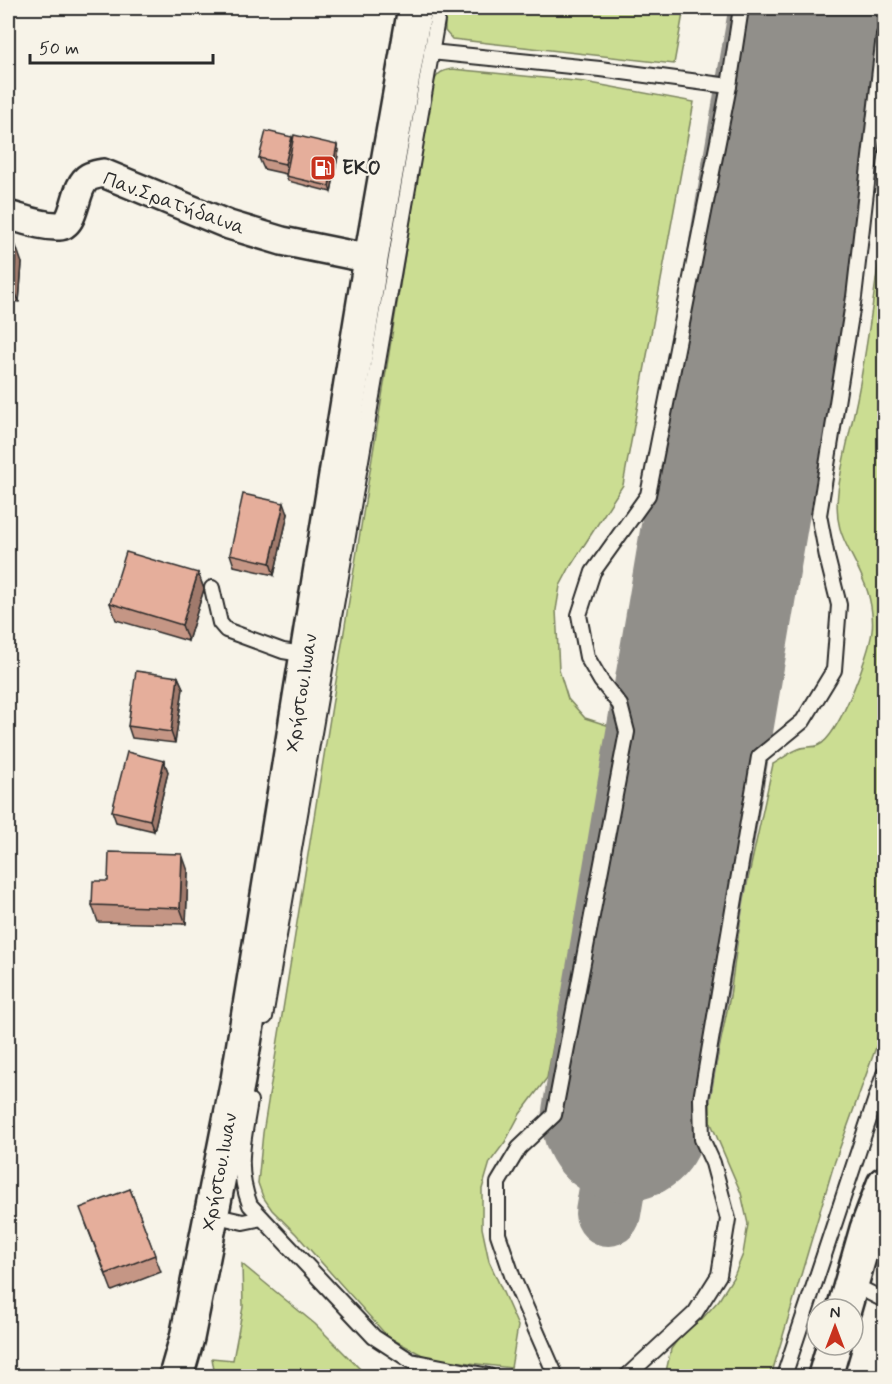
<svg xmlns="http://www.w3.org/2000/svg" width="892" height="1384" font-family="Mynerve,sans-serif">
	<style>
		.green { fill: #cbdd92; stroke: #7b845e; stroke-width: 1.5 }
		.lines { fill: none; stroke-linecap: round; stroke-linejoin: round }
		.taxiway { stroke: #918f8a; stroke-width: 66 }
		.runway { stroke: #918f8a; stroke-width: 165 }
		.service-casing { stroke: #2b2b2b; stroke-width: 18 }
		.minor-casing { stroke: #2b2b2b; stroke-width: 32 }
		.tertiary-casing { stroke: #2b2b2b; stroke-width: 38 }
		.secondary-casing { stroke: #2b2b2b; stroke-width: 38 }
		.service { stroke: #f7f3e8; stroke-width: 14 }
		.minor { stroke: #f7f3e8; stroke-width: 27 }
		.tertiary { stroke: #f7f3e8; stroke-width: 33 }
		.secondary { stroke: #f7f3e8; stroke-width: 33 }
		.wall { fill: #c59685; stroke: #2b2b2b; stroke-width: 1.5 }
		.shaded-wall { fill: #a07a6c; stroke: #2b2b2b; stroke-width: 1.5 }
		.building { fill: #e5ae9b; stroke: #2b2b2b; stroke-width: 1.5 }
		.labels { text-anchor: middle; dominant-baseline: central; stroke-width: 4.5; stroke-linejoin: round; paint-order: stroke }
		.poi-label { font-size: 20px; font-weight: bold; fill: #2b2b2b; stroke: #f7f3e8; text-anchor: start }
		.street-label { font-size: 20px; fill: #2b2b2b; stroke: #f7f3e8 }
	</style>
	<rect width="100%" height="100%" fill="#f7f3e8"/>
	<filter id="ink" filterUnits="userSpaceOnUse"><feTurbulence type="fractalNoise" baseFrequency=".0167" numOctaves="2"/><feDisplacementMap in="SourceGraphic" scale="12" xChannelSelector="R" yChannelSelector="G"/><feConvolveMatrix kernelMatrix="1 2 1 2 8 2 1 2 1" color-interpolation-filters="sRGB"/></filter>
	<g filter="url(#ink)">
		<g class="green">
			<polygon points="445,8 684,8 674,64 452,39 445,31"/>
			<path d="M452 69 585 82 694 102 623 485 570 567 560 586 556 610 559 670 568 699 585 718 613 727 547 1078 520 1114 505 1142 490 1162 482 1189V1228L489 1261 518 1326 511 1368 428 1358 388 1337 296 1234 272 1210 263 1197 258 1183 263 1133 432 87C436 75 439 71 452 69Z"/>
			<path d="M884 227V1025L834 1164 771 1376H665L671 1349 684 1331 701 1320 719 1300 734 1276 743 1254 748 1224 741 1193 710 1121V1093L730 996 742 907 773 764C782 759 791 751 801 748 806 746 814 748 819 745 839 736 870 653 872 631 874 617 870 595 864 582 850 546 833 535 838 492 842 459 852 426 858 394 869 338 875 282 884 227Z"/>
			<polygon points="242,1264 315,1324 367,1376 215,1376 212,1358 233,1360 243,1307"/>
		</g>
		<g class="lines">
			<polyline class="taxiway" points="608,1213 624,1119"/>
			<polyline class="runway" points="624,1119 812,8"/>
			<g class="service-casing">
				<g id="service">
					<polyline points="431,52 600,69 729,86"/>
					<polyline points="212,588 220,623 226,630 283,651 308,655"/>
					<polyline points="265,1017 439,8"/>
					<path d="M250 1101C244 1140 235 1166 250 1205L374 1337 411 1361 489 1376"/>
					<polyline points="212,1215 243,1222 262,1218"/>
					<polyline points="852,1284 884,1300"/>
					<polyline points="556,1376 513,1278 498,1234 498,1183 519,1148 554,1115 627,732 620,705 601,681 587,657 579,615 593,572 648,495 729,86 741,8"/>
					<polyline points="627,1376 695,1313 719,1275 728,1219 713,1163 702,1139 701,1099 759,757 803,721 834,670 839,605 827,557 819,515 854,297 884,35"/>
					<polyline points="784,1376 884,1074"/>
				</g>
			</g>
			<g class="minor-casing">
				<path id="minor" d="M8 215C23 219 42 227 59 226 77 225 73 186 89 177 93 175 99 174 103 173L229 225 282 241 371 259"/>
			</g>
			<g class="tertiary-casing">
				<polyline id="tertiary" points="176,1376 187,1338 238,1080 371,259 415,8"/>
			</g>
			<g class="secondary-casing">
				<g id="secondary">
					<polyline points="844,1309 867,1229 884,1184"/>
					<polyline points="825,1376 834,1345"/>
				</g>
			</g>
			<use href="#service" class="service"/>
			<use href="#minor" class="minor"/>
			<use href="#tertiary" class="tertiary"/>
			<use href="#secondary" class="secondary"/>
		</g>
		<g class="wall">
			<polygon points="293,141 339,150 331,192 288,181 286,174 264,169 259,158"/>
			<polygon points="8,246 22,263 19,302 8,301"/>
			<polygon points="288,514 274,575 234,566 230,554"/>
			<polygon points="198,573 204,589 188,641 116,620 110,603"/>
			<polygon points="178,677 183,688 175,743 132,738 128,726"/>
			<polygon points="164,761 168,772 154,831 116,822 112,811"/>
			<polygon points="188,871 186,924 98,922 92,905 108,881"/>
			<polygon points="130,1189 161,1272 112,1291 86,1224"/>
		</g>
		<g class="shaded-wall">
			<polygon points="292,137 296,148 289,175 285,164"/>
			<polygon points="337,145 339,150 331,192 329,186"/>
			<polygon points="16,246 22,263 19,302 13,286"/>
			<polygon points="284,503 288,514 274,575 270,563"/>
			<polygon points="198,573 204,589 188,641 182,625"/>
			<polygon points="178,677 183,688 175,743 171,732"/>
			<polygon points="164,761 168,772 154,831 150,820"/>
			<polygon points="182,854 188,871 186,924 180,908"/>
		</g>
		<g class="building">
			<polygon points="266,131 292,137 285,164 259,158"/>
			<polygon points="294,135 337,145 329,186 286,176"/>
			<polygon points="8,246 16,246 13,286 8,285"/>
			<polygon points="243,494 284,503 270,563 230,554"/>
			<polygon points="126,552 198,573 182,625 110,603"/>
			<polygon points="136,671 178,677 171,732 128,726"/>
			<polygon points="127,752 164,761 150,820 112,811"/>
			<polygon points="109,852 182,854 180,908 92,905 93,881 108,881"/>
			<polygon points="130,1189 155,1255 106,1274 80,1208"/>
		</g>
	</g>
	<defs>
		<g id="fuel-square" transform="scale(1.35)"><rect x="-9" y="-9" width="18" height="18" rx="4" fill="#c8321e" stroke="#f7f3e8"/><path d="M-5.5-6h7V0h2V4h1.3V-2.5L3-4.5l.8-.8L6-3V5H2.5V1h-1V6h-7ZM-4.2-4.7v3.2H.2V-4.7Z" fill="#fff"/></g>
	</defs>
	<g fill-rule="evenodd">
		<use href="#fuel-square" x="323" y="168"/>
	</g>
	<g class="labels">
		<g class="poi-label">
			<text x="342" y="168">EKO</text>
		</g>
		<g class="street-label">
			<text transform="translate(174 204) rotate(20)">Παν.Σρατήδαινα</text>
			<text transform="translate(302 693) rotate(-81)">Χρήστου.Ιωαν</text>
			<text transform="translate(220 1172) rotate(-79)">Χρήστου.Ιωαν</text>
		</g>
	</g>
	<rect width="892" height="1384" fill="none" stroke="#f7f3e8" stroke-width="30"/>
	<rect x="15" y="15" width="862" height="1354" fill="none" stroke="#2b2b2b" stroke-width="2" filter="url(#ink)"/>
	<g transform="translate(835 1327)"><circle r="28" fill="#f7f3e8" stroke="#a5a39c" stroke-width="1.5"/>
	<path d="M0-4.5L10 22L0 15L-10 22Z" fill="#c8321e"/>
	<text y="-9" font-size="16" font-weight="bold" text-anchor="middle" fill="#2b2b2b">N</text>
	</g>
	<path d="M30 54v9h183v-9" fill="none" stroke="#2b2b2b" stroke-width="3"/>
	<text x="39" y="54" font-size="18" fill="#2b2b2b" stroke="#f7f3e8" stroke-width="4.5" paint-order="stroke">50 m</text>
</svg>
